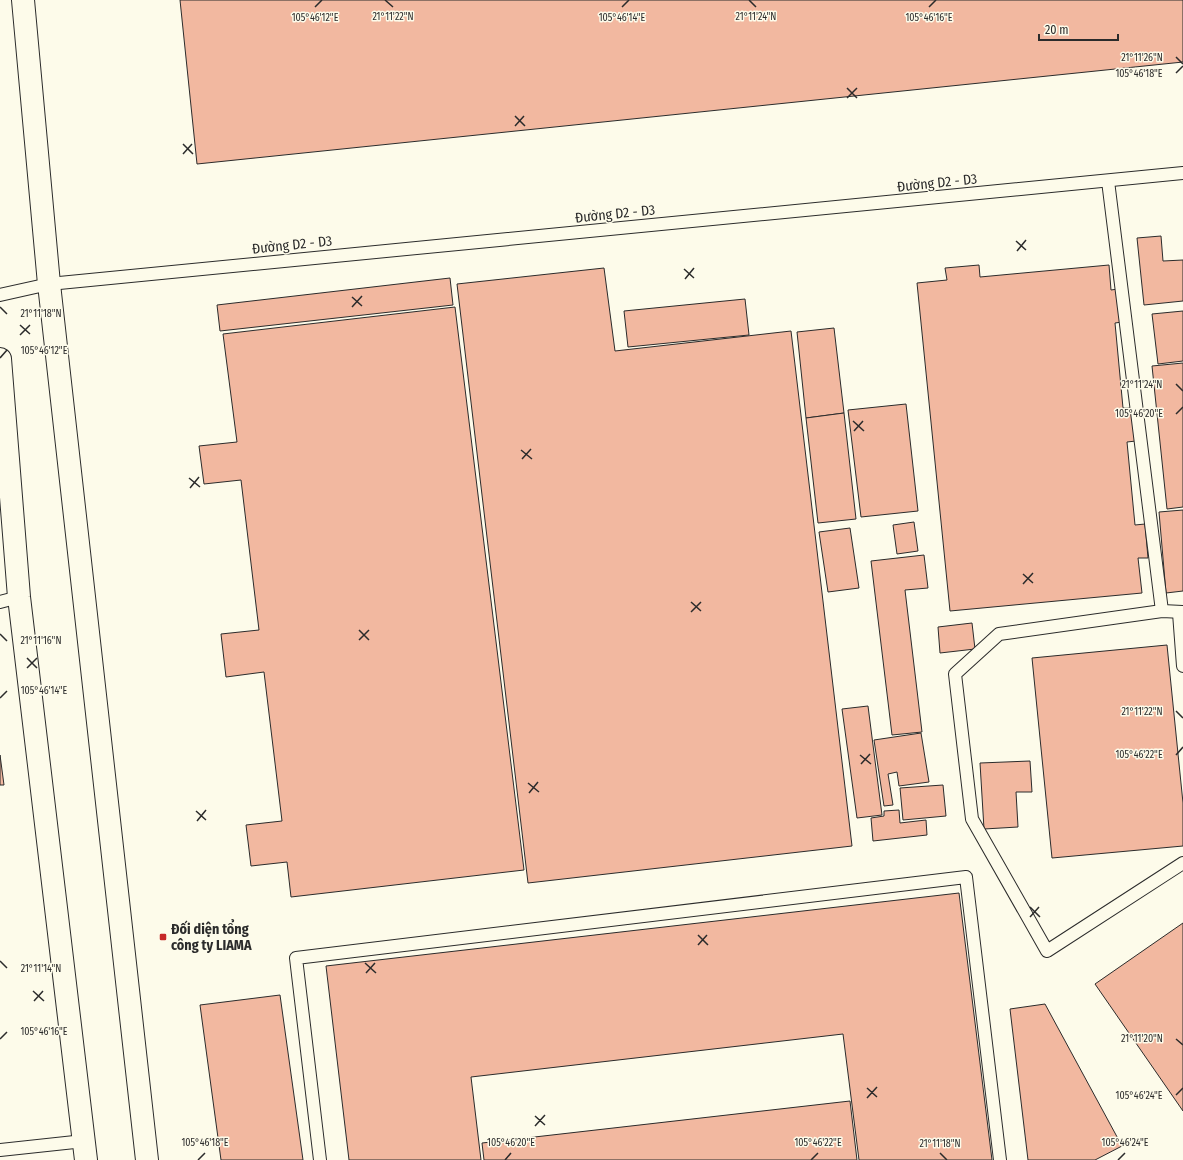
<svg xmlns="http://www.w3.org/2000/svg" width="1183" height="1160" font-family="'Fira Sans Condensed',sans-serif">
	<style>
		.building { fill: #f2b8a0; stroke: #2b2b2b }
		.lines { fill: none; stroke-linecap: round; stroke-linejoin: round }
		.lane-casing { stroke: #2b2b2b; stroke-width: 14 }
		.secondary-casing { stroke: #2b2b2b; stroke-width: 24 }
		.lane { stroke: #fdfbea; stroke-width: 12 }
		.secondary { stroke: #fdfbea; stroke-width: 22 }
		.ticks { fill: none; stroke: #2b2b2b; stroke-width: 1.5 }
		.poi-dot { fill: #c62828; stroke: #fdfbea; stroke-width: 1.5 }
		.labels { text-anchor: middle; dominant-baseline: central; stroke-width: 3; stroke-linejoin: round; paint-order: stroke }
		.street-label { font-size: 14px; fill: #2b2b2b; stroke: #fdfbea }
		.poi-label { font-size: 14px; font-weight: bold; fill: #2b2b2b; stroke: #fdfbea; text-anchor: start }
		.ticks-label { font-size: 10px; text-anchor: middle; fill: #2b2b2b; stroke: #fdfbea; stroke-width: 3; stroke-linejoin: round; paint-order: stroke }
	</style>
	<rect width="100%" height="100%" fill="#fdfbea"/>
	<g class="building">
		<polygon points="180,0 1183,0 1183,62 197,164"/>
		<polygon points="1161,236 1163,261 1183,260 1183,301 1144,305 1137,238"/>
		<polygon points="979,265 980,277 1109,265 1111,290 1118,289 1122,322 1115,323 1123,408 1133,408 1136,441 1127,442 1135,525 1145,524 1148,558 1138,558 1142,593 950,611 917,283 947,280 945,268"/>
		<polygon points="604,268 615,351 791,331 852,846 528,883 457,284"/>
		<polygon points="450,278 453,305 220,331 217,305"/>
		<polygon points="745,299 749,335 628,347 624,311"/>
		<polygon points="455,307 524,870 291,897 287,862 251,866 246,825 282,821 264,672 226,677 221,634 259,630 241,480 204,484 199,446 237,442 223,334"/>
		<polygon points="1183,311 1183,361 1158,364 1152,314"/>
		<polygon points="834,328 844,413 806,418 797,332"/>
		<polygon points="1183,363 1183,507 1167,509 1152,366"/>
		<polygon points="906,404 918,511 861,517 848,410"/>
		<polygon points="844,413 856,519 818,523 806,418"/>
		<polygon points="1183,510 1183,591 1166,593 1159,512"/>
		<polygon points="914,522 918,551 897,554 893,525"/>
		<polygon points="850,528 859,588 828,592 819,532"/>
		<polygon points="924,555 928,588 905,590 922,732 892,735 871,561"/>
		<polygon points="972,623 975,649 940,653 938,627"/>
		<polygon points="1167,645 1183,803 1183,846 1052,858 1032,658"/>
		<polygon points="868,706 882,815 857,818 842,709"/>
		<polygon points="921,733 929,782 899,786 897,772 888,774 893,805 884,806 874,740"/>
		<polygon points="0,755 4,785 0,785"/>
		<polygon points="1030,761 1032,792 1016,792 1018,827 984,829 980,763"/>
		<polygon points="943,785 946,816 903,820 900,788"/>
		<polygon points="899,810 900,823 926,820 927,835 873,841 871,818 884,816 884,811"/>
		<polygon points="959,893 992,1160 859,1160 843,1034 471,1077 481,1160 349,1160 326,966"/>
		<polygon points="1183,923 1183,1111 1095,984"/>
		<polygon points="280,995 303,1160 221,1160 200,1005"/>
		<polygon points="1045,1004 1122,1146 1095,1160 1028,1160 1010,1009"/>
		<polygon points="850,1101 857,1160 484,1160 482,1143"/>
	</g>
	<g class="lines">
		<g class="lane-casing">
			<g id="lane">
				<polyline points="1108,181 1162,611"/>
				<polyline points="0,295 49,284 1183,173"/>
				<polyline points="0,602 19,597"/>
				<polyline points="1183,612 1162,611 999,634 955,674 972,819 1047,951 1183,863"/>
				<polyline points="1179,613 1183,666"/>
				<polyline points="0,1150 84,1141"/>
				<polyline points="320,1160 296,958 966,877 1000,1160"/>
			</g>
		</g>
		<g class="secondary-casing">
			<g id="secondary">
				<polyline points="23,0 49,284 147,1160"/>
				<polyline points="0,359 19,597 86,1160"/>
			</g>
		</g>
		<use href="#lane" class="lane"/>
		<use href="#secondary" class="secondary"/>
	</g>
	<path class="ticks" d="M385 0 393 7M749 0 756 7M315 7 322 0M622 7 629 0M929 7 936 0M1176 57 1183 64M1176 73 1183 66M847 88 857 98M847 98 857 88M515 116 525 126M515 126 524 116M183 144 193 154M183 154 192 144M1016 241 1026 250M1017 251 1026 240M684 269 694 278M685 279 694 268M352 297 362 306M0 307 7 314M352 307 362 296M20 325 30 334M20 335 30 325M0 358 7 350M1176 384 1183 391M1176 414 1183 407M853 421 864 431M854 431 863 421M521 450 532 459M522 459 531 449M189 478 200 487M190 488 199 477M1023 574 1033 583M1023 584 1033 573M691 602 701 611M691 612 701 602M359 630 369 640M0 634 7 641M359 640 369 630M27 658 37 668M27 668 37 658M0 698 7 691M1176 711 1183 718M860 755 871 764M1176 755 1183 747M861 764 870 754M528 783 539 792M529 793 538 782M196 811 206 820M197 821 206 810M1030 907 1040 917M1030 917 1039 907M698 935 708 945M698 945 707 935M0 961 7 968M365 963 376 973M366 973 375 963M33 991 44 1001M34 1001 43 991M0 1039 7 1032M1176 1039 1183 1045M867 1088 877 1097M1176 1095 1183 1088M867 1098 877 1087M535 1116 545 1125M535 1126 545 1115M940 1153 947 1160M198 1160 205 1153M505 1160 511 1153M811 1160 818 1153M1118 1160 1125 1153"/>
	<rect class="poi-dot" x="159" y="933" width="8" height="8" rx="2"/>
	<g class="labels">
		<g class="street-label">
			<text transform="translate(937 183) rotate(-6)">Đường D2 - D3</text>
			<text transform="translate(615 214) rotate(-6)">Đường D2 - D3</text>
			<text transform="translate(292 245) rotate(-6)">Đường D2 - D3</text>
		</g>
		<g class="poi-label">
			<text x="171" y="929">Đối diện tổng<tspan x="171" dy="16">công ty LIAMA</tspan></text>
		</g>
	</g>
	<g class="ticks-label">
		<text x="393" y="20">21°11'22"N</text>
		<text x="756" y="20">21°11'24"N</text>
		<text x="622" y="21">105°46'14"E</text>
		<text x="929" y="21">105°46'16"E</text>
		<text x="315" y="21">105°46'12"E</text>
		<text x="1142" y="61">21°11'26"N</text>
		<text x="1139" y="77">105°46'18"E</text>
		<text x="41" y="317">21°11'18"N</text>
		<text x="44" y="354">105°46'12"E</text>
		<text x="1142" y="388">21°11'24"N</text>
		<text x="1139" y="417">105°46'20"E</text>
		<text x="41" y="644">21°11'16"N</text>
		<text x="44" y="694">105°46'14"E</text>
		<text x="1142" y="715">21°11'22"N</text>
		<text x="1139" y="758">105°46'22"E</text>
		<text x="41" y="972">21°11'14"N</text>
		<text x="44" y="1035">105°46'16"E</text>
		<text x="1142" y="1042">21°11'20"N</text>
		<text x="1139" y="1099">105°46'24"E</text>
		<text x="205" y="1146">105°46'18"E</text>
		<text x="511" y="1146">105°46'20"E</text>
		<text x="818" y="1146">105°46'22"E</text>
		<text x="1125" y="1146">105°46'24"E</text>
		<text x="940" y="1147">21°11'18"N</text>
	</g>
	<path d="M1039 34v6h79v-6" fill="none" stroke="#2b2b2b" stroke-width="2"/>
	<text x="1045" y="34" font-size="12" fill="#2b2b2b" stroke="#fdfbea" stroke-width="3" paint-order="stroke">20 m</text>
</svg>
